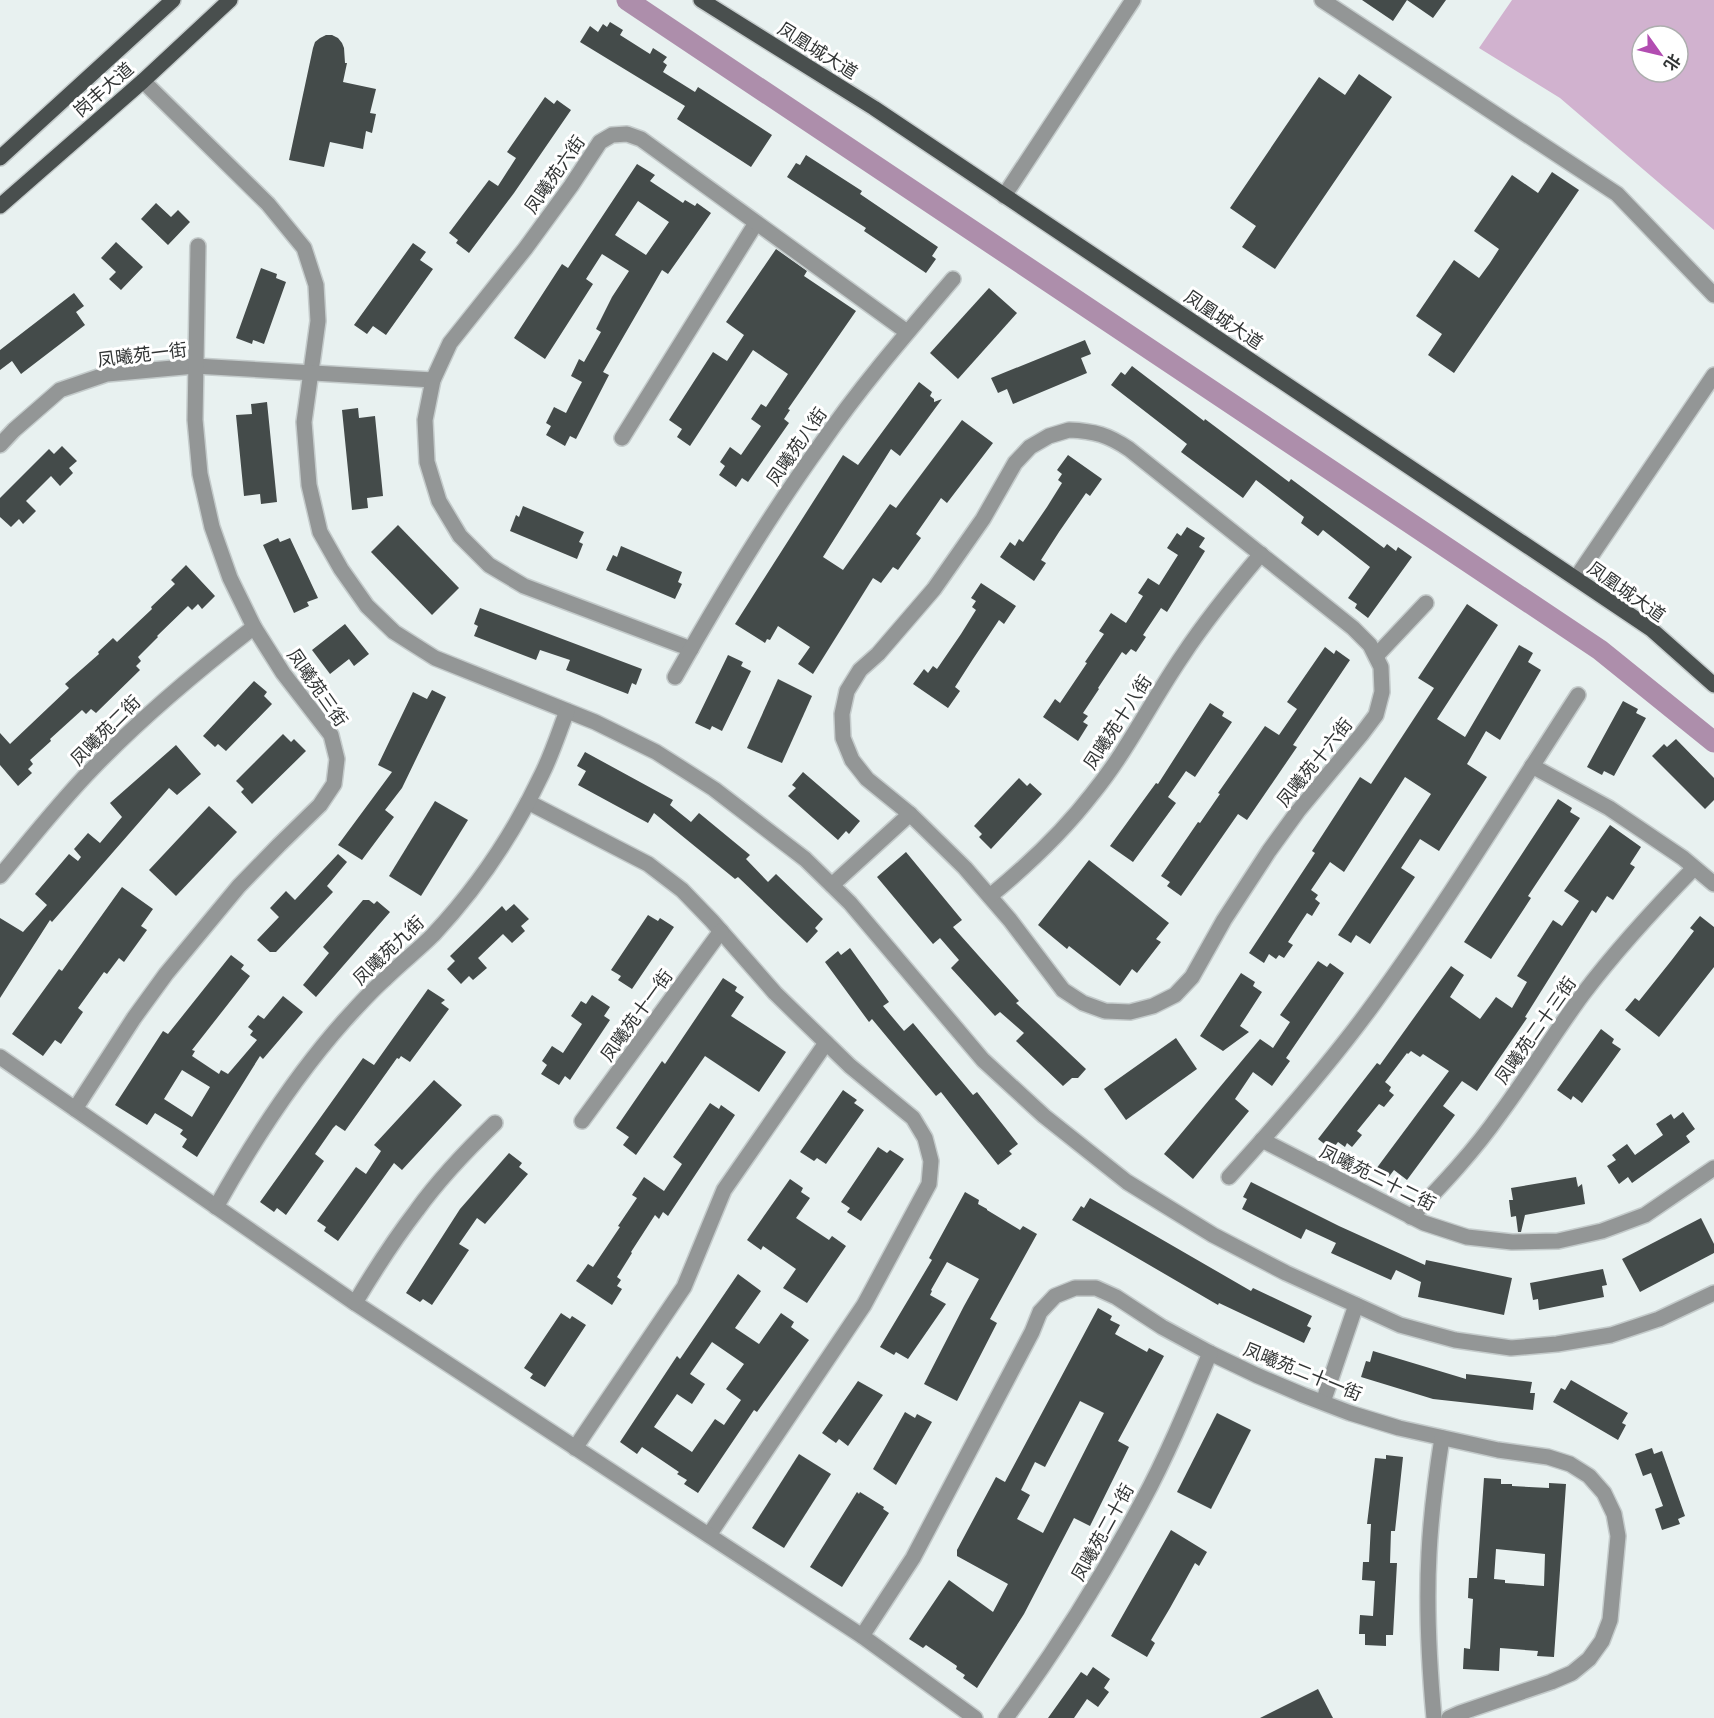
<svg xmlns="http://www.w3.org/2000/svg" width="1714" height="1718" font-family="Lato,'Noto Sans SC',sans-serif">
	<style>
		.green { fill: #d1b2cf; fill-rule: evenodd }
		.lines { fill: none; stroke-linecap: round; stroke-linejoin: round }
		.canal { stroke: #ad8eab; stroke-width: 21 }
		.building { fill: #444b4a; fill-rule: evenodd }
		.minor-casing { stroke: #c4cbcb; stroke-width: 18 }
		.major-casing { stroke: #c4cbcb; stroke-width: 18 }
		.minor { stroke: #939696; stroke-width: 15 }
		.major { stroke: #494f4e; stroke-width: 15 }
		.labels { text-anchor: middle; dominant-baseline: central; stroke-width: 6; stroke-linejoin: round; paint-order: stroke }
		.street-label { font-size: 18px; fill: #323535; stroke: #fff }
	</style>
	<rect width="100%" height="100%" fill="#e8f1f0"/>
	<path class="green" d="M1512 0H1714V230L1560 98 1479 48ZM1642 36H1678V72H1642Z"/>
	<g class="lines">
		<polyline class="canal" points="627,0 1600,650 1714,742"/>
	</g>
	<g class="building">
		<polygon points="1362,0 1446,0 1433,18 1407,0 1393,21"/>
		<polygon points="610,22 623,30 620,35 650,54 653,48 667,57 663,62 667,65 663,72 695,92 698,87 772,135 751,167 677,119 685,106 580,42 590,26 598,32 603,24 607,27"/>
		<polygon points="326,35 332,35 338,38 342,43 344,48 345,63 347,63 343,82 376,89 370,113 376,114 372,133 366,131 363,149 330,142 324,167 289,160 313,48 315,42 320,38"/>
		<polygon points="1359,74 1392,97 1275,269 1242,247 1256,226 1230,208 1319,77 1345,95"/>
		<polygon points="545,97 554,104 557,100 571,110 514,193 469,253 456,243 458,240 449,233 489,180 498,186 516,158 507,152"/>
		<polygon points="806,155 862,191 860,194 938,247 932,256 936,259 926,273 864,231 866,228 787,177 796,163 800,165"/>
		<path d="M637 164 655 175 650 181 683 203 685 200 695 206 697 203 711 213 668 274 662 270 603 372 609 375 576 439 570 436 565 446 546 435 551 426 546 423 554 407 566 413 574 397 582 382 571 376 579 359 584 362 601 332 596 329 612 297 629 271 602 254 586 279 593 284 545 359 514 338 562 264 568 268ZM638 201 669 222 646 255 615 235Z"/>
		<polygon points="1552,172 1579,190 1454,373 1428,355 1442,334 1416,316 1454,260 1479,278 1490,263 1499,249 1474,231 1512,175 1538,193"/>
		<polygon points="156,203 171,217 178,210 190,222 168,245 141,219"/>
		<polygon points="116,242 143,267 121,290 109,279 116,272 101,258"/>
		<polygon points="413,243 426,252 420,260 433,269 386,335 373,326 367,334 354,325"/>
		<polygon points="776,249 807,271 804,276 856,311 788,409 790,410 784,419 789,423 748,482 742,478 736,487 719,475 725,466 720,462 730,447 741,455 761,426 751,419 761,404 766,407 788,374 753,350 690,446 677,437 682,429 669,420 713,352 727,361 744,335 726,322"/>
		<polygon points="261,268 277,274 276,278 286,282 264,344 253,340 252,344 236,338"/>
		<polygon points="989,288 1017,313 958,379 930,353"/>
		<polygon points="74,293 84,306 76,312 85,325 21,374 12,361 0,370 0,350"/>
		<polygon points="1085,340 1091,354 1081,358 1087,373 1013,404 1007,389 998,393 991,378"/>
		<polygon points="1132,366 1204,421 1205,419 1289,482 1291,479 1384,548 1387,544 1396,551 1398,547 1412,557 1368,618 1355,608 1357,604 1348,598 1370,567 1323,530 1318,536 1301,523 1304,517 1256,480 1243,498 1181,452 1187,444 1111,385 1121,372 1125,375"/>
		<polygon points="919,382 932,392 930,396 934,399 934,402 942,399 900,456 891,449 823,557 843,570 890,504 896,508 962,420 993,443 947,503 941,498 916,534 921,538 898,570 893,567 881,583 873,578 813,674 798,664 810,647 778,626 770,640 767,639 765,643 735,624 843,455 858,465"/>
		<polygon points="267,402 277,502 261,504 260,494 244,496 236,415 252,414 251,404"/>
		<polygon points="358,408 359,418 375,416 383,496 367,498 368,508 352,510 342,410"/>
		<polygon points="62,446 77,461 69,468 73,473 60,486 51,476 26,501 36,511 23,524 19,519 11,527 0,517 0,498 49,449 54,454"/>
		<polygon points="1068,455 1102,479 1090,496 1086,493 1059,532 1041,560 1046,563 1034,581 1000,557 1010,542 1015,546 1019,539 1023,542 1047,507 1062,483 1058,480 1062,474 1057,470"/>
		<polygon points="523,506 584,532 579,542 583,544 577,559 510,531 516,515 519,517"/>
		<polygon points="398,525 459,588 432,615 371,552"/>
		<polygon points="1187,527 1205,538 1199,547 1205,551 1167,612 1161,608 1143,635 1146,637 1136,652 1131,649 1126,655 1122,652 1098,688 1099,689 1083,713 1088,716 1083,722 1088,725 1078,741 1043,717 1055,699 1060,703 1087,663 1085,662 1104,634 1099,631 1111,613 1126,623 1143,596 1138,593 1148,578 1159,585 1178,555 1167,548 1177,533 1181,536"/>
		<polygon points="278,538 280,542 290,538 318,598 307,602 309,606 294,613 263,545"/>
		<polygon points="621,546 682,572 678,582 682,584 675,599 606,570 613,555 617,557"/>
		<polygon points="186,565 215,596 202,609 198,604 192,610 188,606 157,636 158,637 138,657 141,661 136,666 140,670 96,713 91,709 86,714 82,710 50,739 51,741 30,760 33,764 28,769 32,773 18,786 0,765 0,733 10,744 69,688 65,684 99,654 98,652 113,638 117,642 152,609 151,607 175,584 171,580"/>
		<polygon points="981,583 1016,606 1004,624 999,620 973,659 955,687 960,691 948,708 913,684 924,669 928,673 933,666 937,669 961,634 976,610 972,607 976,601 971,598"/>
		<polygon points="1467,604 1498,625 1437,719 1465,737 1519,645 1533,653 1528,662 1541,670 1500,740 1486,731 1467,764 1487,777 1439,851 1420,839 1401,868 1415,877 1370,944 1356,935 1351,943 1338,935 1431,794 1405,777 1344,872 1330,862 1311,890 1318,895 1315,899 1320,903 1312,916 1307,913 1299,925 1288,942 1293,945 1284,958 1279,955 1276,959 1269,954 1264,963 1249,953 1315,853 1312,851 1360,777 1371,784 1434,688 1418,678"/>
		<polygon points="480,608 642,669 636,685 632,683 628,694 566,670 570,660 540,650 536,660 474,636 478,626 474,624"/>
		<polygon points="345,624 369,654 354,666 349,659 330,674 312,650"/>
		<polygon points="1325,647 1334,654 1336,650 1350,660 1293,745 1297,747 1247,820 1238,814 1181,896 1167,886 1170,882 1161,876 1198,822 1200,823 1220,794 1218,793 1265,726 1279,735 1297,709 1287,702"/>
		<polygon points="728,655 743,662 741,666 751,671 722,731 712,726 710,730 695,723"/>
		<polygon points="778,679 812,696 782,763 747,748"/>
		<polygon points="254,681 267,692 264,696 272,704 226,751 218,744 215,747 203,736"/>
		<polygon points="432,690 446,697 402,788 385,810 394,817 362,860 338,845 392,772 378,765 413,692 427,699"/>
		<polygon points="1623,701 1638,709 1636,713 1646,718 1614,776 1604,771 1602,775 1587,767"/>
		<polygon points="1210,703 1224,712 1222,716 1232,722 1195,777 1186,771 1168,797 1176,803 1133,862 1110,846 1156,783 1158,784"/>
		<polygon points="283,734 291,742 294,739 306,751 252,804 241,792 244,789 236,781"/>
		<polygon points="1676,739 1714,778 1714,800 1705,809 1652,756 1664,744 1667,747"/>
		<polygon points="176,745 201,774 177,795 169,788 52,922 50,920 0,998 0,918 23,932 47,905 35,894 69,854 78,861 81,857 74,849 88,833 100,843 122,817 110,803"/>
		<polygon points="585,752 673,800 670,805 691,822 699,813 750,855 746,859 768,882 776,874 823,919 815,928 818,931 807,943 738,877 735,879 654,813 648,823 578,785 586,771 577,766"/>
		<polygon points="803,772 860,821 849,834 846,831 838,840 788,796 796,788 792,785"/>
		<polygon points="1019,778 1027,786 1030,783 1042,794 991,849 979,837 982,834 974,826"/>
		<polygon points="1558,799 1572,808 1570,812 1580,818 1528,896 1531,898 1491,959 1464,942"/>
		<polygon points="435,801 468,820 421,896 389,876"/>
		<polygon points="209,806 237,832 176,896 149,870"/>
		<polygon points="1610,825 1641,847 1630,864 1635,867 1613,900 1607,896 1596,913 1592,910 1525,1017 1527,1018 1477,1091 1462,1081 1443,1106 1455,1115 1407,1180 1394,1170 1388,1178 1376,1169 1449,1071 1423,1054 1420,1057 1411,1051 1408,1054 1407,1053 1385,1082 1391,1087 1389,1091 1394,1095 1384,1107 1379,1104 1357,1131 1362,1135 1352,1147 1347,1143 1345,1147 1338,1142 1332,1150 1318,1139 1377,1063 1380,1065 1451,966 1464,975 1450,997 1480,1019 1496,997 1512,1008 1527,982 1517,976 1553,920 1562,926 1579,901 1564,891"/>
		<polygon points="906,852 962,920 953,927 1019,1001 1016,1003 1086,1069 1078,1078 1072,1078 1063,1086 1016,1041 1024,1033 1000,1012 995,1016 951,968 959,960 940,938 933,944 877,877"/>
		<polygon points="338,854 347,862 327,886 333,892 276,952 270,952 257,940 279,917 270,908 286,891 295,900"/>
		<polygon points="1089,860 1169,923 1156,939 1161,942 1137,973 1132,969 1120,986 1069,946 1067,949 1038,925"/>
		<polygon points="122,887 153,909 141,926 147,930 124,962 119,958 107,974 104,972 78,1008 83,1012 61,1044 55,1040 43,1056 12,1034 59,969 62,971"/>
		<polygon points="363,900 369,900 374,904 377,901 390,912 316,997 303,985 329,953 323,947"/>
		<polygon points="514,904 529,919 521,926 525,931 512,943 503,934 478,958 487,968 473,980 469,976 461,984 447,969 455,961 450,956 502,906 506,911"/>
		<polygon points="648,915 658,921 660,918 674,927 632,989 618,980 621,976 611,970"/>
		<polygon points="1700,916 1714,927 1714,967 1659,1037 1625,1010 1635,998 1639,1001 1671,961 1694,931 1690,928"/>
		<polygon points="850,948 889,1002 883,1006 904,1031 913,1023 973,1095 977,1092 1018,1144 1009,1151 1012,1154 998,1165 941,1092 936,1096 872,1019 869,1022 825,962 838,951 841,955"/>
		<path d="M231 955 244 965 241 969 250 976 192 1050 195 1051 192 1056 219 1074 221 1070 228 1074 257 1040 250 1035 253 1031 248 1027 258 1015 264 1019 283 996 303 1012 263 1059 260 1056 197 1157 182 1147 187 1139 180 1134 183 1130 155 1113 147 1125 115 1105 163 1031 168 1034ZM182 1070 210 1087 192 1117 164 1099Z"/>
		<polygon points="1318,961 1327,967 1330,963 1344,973 1286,1058 1290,1061 1272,1086 1253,1072 1235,1099 1249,1111 1193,1179 1164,1154 1260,1039 1273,1048 1290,1022 1280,1015"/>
		<polygon points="1241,973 1255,982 1253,986 1262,992 1240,1026 1249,1032 1223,1051 1200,1036"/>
		<polygon points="723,978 737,987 735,991 744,997 731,1016 786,1052 759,1092 705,1056 636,1155 623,1145 629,1137 616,1128 662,1061 665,1064"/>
		<polygon points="428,989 445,1000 441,1003 449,1009 410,1062 401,1056 399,1059 397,1058 345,1131 336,1125 333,1128 315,1154 324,1161 286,1215 277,1208 274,1212 260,1202 363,1058 374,1065"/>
		<polygon points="592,995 610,1007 604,1016 610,1020 570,1080 565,1076 559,1085 541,1074 547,1065 542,1061 552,1046 563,1053 582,1024 571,1016 581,1001 586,1004"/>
		<polygon points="1601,1029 1614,1039 1612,1043 1621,1049 1582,1103 1573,1096 1571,1100 1557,1090"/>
		<polygon points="1176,1038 1197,1069 1126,1120 1104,1089"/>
		<polygon points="434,1080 462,1105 402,1170 394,1163 338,1241 324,1231 326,1227 317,1221 356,1167 366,1174 381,1151 374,1145"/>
		<polygon points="843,1090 857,1100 854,1103 864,1110 826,1164 817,1158 814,1161 800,1152"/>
		<polygon points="710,1103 719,1109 721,1105 735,1115 668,1216 663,1212 659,1219 655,1215 631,1252 632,1253 617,1277 621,1280 617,1286 622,1289 612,1305 576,1281 588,1264 593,1267 620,1227 618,1226 637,1198 632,1195 644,1177 664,1191 682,1164 673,1157"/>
		<polygon points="1683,1112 1695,1129 1686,1136 1690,1142 1632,1183 1628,1177 1619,1184 1607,1166 1616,1160 1612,1155 1627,1144 1635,1155 1663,1135 1656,1124 1671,1114 1674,1119"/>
		<polygon points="878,1147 887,1153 890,1150 904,1159 861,1221 847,1212 850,1208 841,1202"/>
		<polygon points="509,1153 522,1163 519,1167 528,1174 485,1224 477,1218 459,1244 469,1250 432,1305 423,1299 420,1302 406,1293 460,1209"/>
		<polygon points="1576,1177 1578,1187 1582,1184 1585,1204 1525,1215 1521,1232 1518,1232 1516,1216 1511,1217 1509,1200 1513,1200 1511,1188"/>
		<polygon points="790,1179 803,1188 801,1192 810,1198 796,1218 829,1240 832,1236 846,1246 807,1303 783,1288 796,1269 763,1246 761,1250 747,1240"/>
		<polygon points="1251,1182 1339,1226 1425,1265 1426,1260 1512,1278 1504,1315 1418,1297 1421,1282 1396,1270 1391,1280 1331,1253 1336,1243 1306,1229 1301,1239 1242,1209 1247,1199 1243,1197"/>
		<polygon points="965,1192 979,1200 978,1204 987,1209 987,1210 1020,1230 1023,1226 1037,1234 990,1319 997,1323 957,1401 924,1384 964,1306 979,1279 947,1262 931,1290 932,1291 930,1295 946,1304 908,1359 896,1352 894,1355 880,1347 932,1260 929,1258"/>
		<polygon points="1090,1198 1251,1291 1253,1288 1312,1316 1307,1326 1311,1328 1304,1343 1219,1303 1218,1305 1072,1220 1081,1206 1084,1208"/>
		<polygon points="1701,1218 1714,1244 1714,1253 1640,1292 1622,1259"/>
		<polygon points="1603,1269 1607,1285 1602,1286 1604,1297 1539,1310 1538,1299 1533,1300 1530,1283"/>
		<path d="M738 1274 761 1291 735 1328 759 1344 781 1313 794 1322 791 1327 809 1340 757 1412 754 1410 698 1493 684 1484 687 1480 677 1474 679 1472 642 1447 637 1454 620 1442 677 1356 680 1359ZM712 1342 744 1364 726 1389 741 1400 724 1425 715 1419 692 1452 654 1427 677 1394 692 1404 705 1384 690 1374Z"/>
		<path d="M1098 1308 1112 1316 1110 1320 1120 1325 1115 1334 1147 1352 1149 1348 1164 1356 1118 1441 1129 1447 1090 1526 1074 1518 1024 1614 977 1688 963 1678 965 1675 956 1669 957 1666 926 1645 923 1648 909 1639 949 1580 993 1612 1008 1584 957 1556V1550L996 1477 1005 1482ZM1080 1401 1104 1413 1043 1533 1017 1519 1030 1495 1021 1490 1035 1462 1045 1467Z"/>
		<polygon points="561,1313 570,1319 572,1316 586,1325 545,1387 530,1378 533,1374 524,1368"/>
		<polygon points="1373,1351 1466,1379 1466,1374 1532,1382 1530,1393 1535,1393 1533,1410 1433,1399 1361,1377 1366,1361 1370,1362"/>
		<polygon points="1571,1380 1628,1413 1622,1423 1626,1425 1618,1440 1553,1402 1561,1388 1565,1390"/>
		<polygon points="858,1381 883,1395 848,1446 839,1439 836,1443 822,1433"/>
		<polygon points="905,1412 915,1418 917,1414 932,1422 896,1485 873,1469"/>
		<polygon points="1217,1413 1251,1430 1211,1509 1177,1492"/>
		<polygon points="1652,1448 1654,1454 1662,1451 1685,1516 1678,1519 1680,1524 1662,1530 1655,1509 1663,1506 1651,1473 1643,1476 1635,1454"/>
		<polygon points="799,1454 831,1474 784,1548 752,1528"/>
		<polygon points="1386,1455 1403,1457 1395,1531 1391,1531 1390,1563 1397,1563 1393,1635 1386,1635 1386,1646 1365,1645 1365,1634 1359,1634 1360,1615 1373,1616 1375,1581 1362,1580 1363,1562 1369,1562 1371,1524 1367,1524 1375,1458 1386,1459"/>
		<path d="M1484 1478 1501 1479V1484H1512V1486L1549 1488V1483L1566 1484 1554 1657 1537 1656 1538 1651 1500 1648 1499 1671 1463 1669 1464 1648 1470 1649 1473 1599 1468 1598 1469 1578H1477ZM1496 1549 1545 1554 1544 1586 1505 1583V1580L1494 1579Z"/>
		<polygon points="857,1492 859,1494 860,1492 884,1507 883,1509 889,1513 842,1587 810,1567"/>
		<polygon points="1171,1530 1207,1552 1199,1566 1195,1563 1170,1608 1151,1640 1155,1643 1147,1657 1111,1636"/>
		<polygon points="1093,1667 1110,1679 1104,1688 1109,1692 1098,1707 1087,1699 1074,1718 1048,1718 1081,1672 1087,1676"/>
		<polygon points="1318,1689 1333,1718 1260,1718"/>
	</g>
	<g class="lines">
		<g class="minor-casing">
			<g id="minor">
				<polyline points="1322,0 1617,194 1714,295"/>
				<polyline points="143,81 268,204 304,248 316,285 318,321 304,422 309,485 320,532 341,569 367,606 394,632 435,658 595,722 656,752 714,789 805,859 850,903 983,1060 1044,1116 1127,1182 1213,1235 1286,1273 1400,1325 1455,1340 1511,1348 1557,1344 1611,1335 1659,1319 1714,1293"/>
				<polyline points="1004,196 1133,0"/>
				<path d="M1069 430C1095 431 1108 435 1129 449L1353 628 1370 645 1381 667 1382 692 1376 715 1361 735 1298 811 1269 851 1224 920 1192 977 1175 995 1153 1006 1130 1012 1105 1011 1083 1003 1063 990 1010 920 965 868 910 814 867 779 852 760 843 738 842 714 847 691 860 670 878 654 934 589 983 519 1015 463 1030 447 1049 436Z"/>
				<polyline points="622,438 756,223"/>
				<polyline points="0,445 14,430 60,390 107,374 195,366 433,380"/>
				<polyline points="1576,578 1714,375"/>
				<polyline points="691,649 524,586 489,565 460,536 439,501 427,462 425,420 433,380 450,343 525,249 571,186 600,142 612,135 627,134 641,139 907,332"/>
				<polyline points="1376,656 1426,603"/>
				<path d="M675 677C720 597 767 519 821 444 861 386 907 333 953 279"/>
				<polyline points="1532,766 1609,808 1683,858 1714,884"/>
				<polyline points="528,802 648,864 682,890 712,921 775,993 850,1066 913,1118 925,1138 931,1161 929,1184 864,1305 709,1535"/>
				<path d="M0 876C30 840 59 803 92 769 142 717 197 671 254 627"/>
				<polyline points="832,885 910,814"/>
				<path d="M990 896C1028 865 1063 832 1093 793 1128 750 1152 700 1183 655 1206 620 1233 587 1261 554"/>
				<polyline points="0,1057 355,1303 862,1636 975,1718"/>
				<polyline points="75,1109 134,1018 166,974 239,886 279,845 320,805 334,784 337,759 331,735 283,673 254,627 230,578 212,527 200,474 195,420 198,246"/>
				<polyline points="582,1121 721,931"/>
				<polyline points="1262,1140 1424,1223 1467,1237 1512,1242 1558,1241 1602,1231 1645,1215 1714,1168"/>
				<path d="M1229 1177C1280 1121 1330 1064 1375 1002 1447 903 1511 798 1578 695"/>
				<path d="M216 1207C253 1141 294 1077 345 1020 358 1006 371 991 386 978 401 963 418 950 433 935 478 887 514 833 542 774 552 754 559 732 567 711"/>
				<path d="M1411 1217C1443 1184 1474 1151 1500 1114 1529 1075 1554 1033 1583 994 1617 949 1655 908 1694 868"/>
				<path d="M355 1303C374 1271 394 1240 417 1210 440 1178 467 1150 495 1123"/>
				<polyline points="1323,1402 1356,1305"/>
				<polyline points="575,1448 684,1287 724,1190 826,1043"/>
				<polyline points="862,1636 913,1558 1032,1332 1040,1312 1055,1296 1075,1288 1096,1288 1116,1297 1162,1327 1210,1353 1256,1375 1303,1395 1350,1413 1399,1428 1498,1450 1548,1457 1570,1464 1589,1476 1604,1493 1614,1514 1618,1536 1610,1620 1602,1641 1589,1659 1572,1673 1551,1682 1460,1713 1449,1718"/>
				<path d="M1006 1718C1057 1649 1102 1577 1142 1502 1168 1454 1189 1403 1210 1353"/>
				<path d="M1434 1718C1429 1663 1426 1608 1429 1553 1431 1514 1436 1476 1442 1438"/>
			</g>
		</g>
		<g class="major-casing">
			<g id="major">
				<polyline points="701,0 874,108 1651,629 1714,685"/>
				<polyline points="0,158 173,0"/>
				<polyline points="0,206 143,81 230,0"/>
			</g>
		</g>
		<use href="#minor" class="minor"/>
		<use href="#major" class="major"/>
	</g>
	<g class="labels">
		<g class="street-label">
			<text transform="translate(818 50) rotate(32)">凤凰城大道</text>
			<text transform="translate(103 89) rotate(-41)">岗丰大道</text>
			<text transform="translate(554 174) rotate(-55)">凤曦苑六街</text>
			<text transform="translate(1224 319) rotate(34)">凤凰城大道</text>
			<text transform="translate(142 354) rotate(-7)">凤曦苑一街</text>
			<text transform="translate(796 446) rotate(-55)">凤曦苑八街</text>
			<text transform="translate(1627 591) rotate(35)">凤凰城大道</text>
			<text transform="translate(318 687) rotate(55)">凤曦苑三街</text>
			<text transform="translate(1117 722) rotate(-57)">凤曦苑十八街</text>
			<text transform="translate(105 730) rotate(-45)">凤曦苑二街</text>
			<text transform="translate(1314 762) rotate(-51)">凤曦苑十六街</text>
			<text transform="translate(388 950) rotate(-44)">凤曦苑九街</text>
			<text transform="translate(636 1015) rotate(-54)">凤曦苑十一街</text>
			<text transform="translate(1535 1030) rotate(-55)">凤曦苑二十三街</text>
			<text transform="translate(1378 1177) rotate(26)">凤曦苑二十二街</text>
			<text transform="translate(1303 1371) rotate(22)">凤曦苑二十一街</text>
			<text transform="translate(1102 1532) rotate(-61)">凤曦苑二十街</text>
		</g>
	</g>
	<g transform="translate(1660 54) rotate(124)"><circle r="28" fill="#ffffff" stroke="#adaeae" stroke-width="1.5"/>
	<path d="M0-4.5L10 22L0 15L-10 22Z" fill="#b24db1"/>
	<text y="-9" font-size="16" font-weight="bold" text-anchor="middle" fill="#323535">北</text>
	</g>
</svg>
